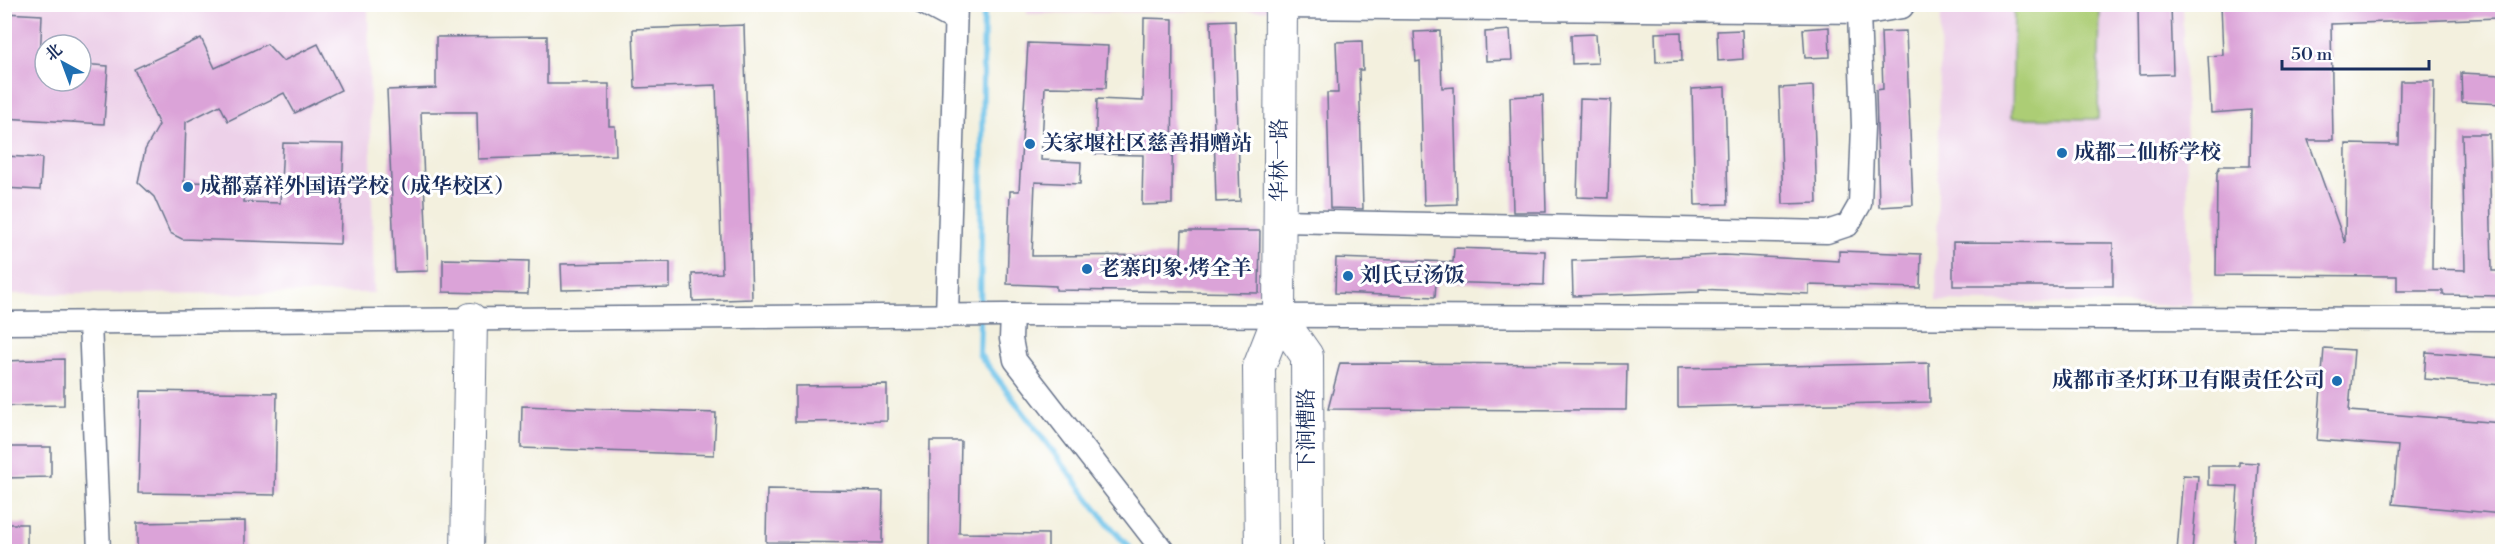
<svg xmlns="http://www.w3.org/2000/svg" width="2507" height="556" font-family="'Libre Bodoni','Noto Serif SC',serif">
	<style>
		.built { fill: #edd1e9; fill-rule: evenodd }
		.green { fill: #accd75; stroke: #647e6a; stroke-width: 1.5 }
		.lines { fill: none; stroke-linecap: round; stroke-linejoin: round }
		.stream { stroke: #6dc3ea; stroke-width: 6 }
		.building { fill: #dba3d8 }
		.street-casing { stroke: #67738b; stroke-width: 25 }
		.secondary-casing { stroke: #67738b; stroke-width: 34 }
		.street { stroke: #fff; stroke-width: 22 }
		.secondary { stroke: #fff; stroke-width: 32 }
		.poi-dot { fill: #1f6fb2; stroke: #fff; stroke-width: 2 }
		.labels { text-anchor: middle; dominant-baseline: central; stroke-width: 6; stroke-linejoin: round; paint-order: stroke }
		.poi-label { font-size: 21px; font-weight: bold; fill: #1b2f5e; stroke: #fff; text-anchor: start }
		.street-label { font-size: 21px; fill: #1b2f5e; stroke: #fff }
	</style>
	<rect width="100%" height="100%" fill="#fff"/>
	<filter id="ink" filterUnits="userSpaceOnUse"><feTurbulence type="fractalNoise" baseFrequency=".0167" numOctaves="2"/><feDisplacementMap in="SourceGraphic" scale="12" xChannelSelector="R" yChannelSelector="G"/><feConvolveMatrix kernelMatrix="1 2 1 2 8 2 1 2 1" color-interpolation-filters="sRGB"/></filter>
	<filter id="wash" filterUnits="userSpaceOnUse"><feTurbulence type="fractalNoise" baseFrequency=".008" numOctaves="4" result="noise"/><feDisplacementMap in="SourceGraphic" scale="24" xChannelSelector="R" yChannelSelector="G"/><feGaussianBlur stdDeviation="1.35" result="paint"/><feColorMatrix in="noise" values="0 0 0 0 0 0 0 0 0 0 0 0 0 0 0 0 0 1.4 0 .05"/><feComposite in="paint" operator="in"/></filter>
	<g filter="url(#wash)">
		<rect width="100%" height="100%" fill="#f3f0de"/>
		<g class="built">
			<polygon points="1273,4 1274,10 1027,14 1027,5"/>
			<path d="M4 5H480V7H368L374 293 5 294ZM45 45H81V81H45Z"/>
			<polygon points="1941,5 2182,5 2191,306 1936,301"/>
		</g>
		<polygon class="green" points="2014,5 2100,5 2098,119 2012,118"/>
		<g class="lines">
			<g class="stream">
				<polyline points="980,310 984,4"/>
				<polyline points="980,320 979,354 1108,524 1133,552"/>
			</g>
		</g>
		<g id="blocks">
			<g class="building">
				<polygon points="2138,4 2171,4 2173,74 2139,75"/>
				<polygon points="2221,4 2499,4 2499,18 2331,24 2333,140 2308,140 2345,243 2346,144 2399,145 2400,81 2434,81 2432,269 2465,270 2462,134 2489,134 2492,271 2502,271 2502,296 2443,295 2443,291 2397,291 2397,276 2216,275 2217,173 2220,166 2250,166 2251,110 2211,113 2208,56 2223,55"/>
				<polygon points="4,13 42,15 40,62 45,62 45,81 81,81 81,64 108,66 104,124 4,118"/>
				<polygon points="1144,18 1173,19 1172,204 1142,205 1143,155 1095,154 1097,99 1143,101"/>
				<polygon points="1235,20 1240,201 1216,202 1211,21"/>
				<polygon points="744,25 752,299 693,301 692,274 722,273 716,85 635,88 633,29"/>
				<polygon points="1829,27 1830,57 1805,58 1803,29"/>
				<polygon points="1510,30 1512,60 1486,61 1485,32"/>
				<polygon points="1742,30 1743,59 1718,61 1717,31"/>
				<polygon points="1440,31 1442,88 1454,87 1457,204 1424,205 1420,61 1416,62 1414,32"/>
				<polygon points="1906,31 1913,205 1879,207 1876,90 1883,89 1881,32"/>
				<polygon points="1681,32 1682,61 1656,62 1655,33"/>
				<polygon points="1596,34 1598,63 1572,64 1571,35"/>
				<polygon points="547,36 547,84 609,84 609,126 615,126 616,155 478,159 477,112 421,112 428,271 395,272 387,90 436,88 436,37"/>
				<polygon points="201,38 215,68 267,44 283,61 318,44 341,90 295,113 284,93 228,121 220,105 186,122 184,182 244,183 243,202 280,203 283,143 344,144 340,244 182,239 170,233 154,197 138,182 145,150 159,125 134,69"/>
				<polygon points="1362,41 1363,70 1359,70 1363,209 1330,208 1327,93 1338,93 1336,42"/>
				<polygon points="1028,43 1108,46 1106,88 1045,87 1041,160 1081,162 1080,184 1035,182 1032,256 1181,255 1182,231 1260,231 1259,293 1056,290 1056,286 1007,284 1010,191 1019,191"/>
				<polygon points="2461,73 2502,75 2502,104 2462,102"/>
				<polygon points="1813,86 1817,203 1783,204 1779,88"/>
				<polygon points="1725,87 1728,204 1695,205 1692,89"/>
				<polygon points="1543,95 1546,212 1513,212 1510,97"/>
				<polygon points="1580,99 1611,100 1608,198 1577,197"/>
				<polygon points="4,156 42,158 40,190 4,188"/>
				<polygon points="1953,242 2113,243 2113,286 1953,286"/>
				<polygon points="1454,248 1545,251 1544,285 1436,282 1435,297 1335,293 1336,258 1453,262"/>
				<polygon points="1839,251 1921,254 1920,288 1809,285 1809,294 1699,289 1699,292 1573,296 1572,261 1724,255 1839,261"/>
				<polygon points="443,259 529,261 528,294 443,292"/>
				<polygon points="670,262 670,288 562,290 561,264"/>
				<polygon points="2324,348 2354,350 2349,411 2502,423 2502,514 2393,504 2398,446 2317,440"/>
				<polygon points="2426,352 2502,358 2502,385 2424,379"/>
				<polygon points="64,359 64,405 4,406 4,361"/>
				<polygon points="1340,363 1627,364 1626,410 1328,409"/>
				<polygon points="1929,363 1930,402 1678,407 1678,368"/>
				<polygon points="887,385 887,421 795,422 795,386"/>
				<polygon points="141,391 277,393 275,495 138,493"/>
				<polygon points="522,406 716,413 714,455 521,448"/>
				<polygon points="930,441 961,441 959,533 1048,534 1048,552 929,552"/>
				<polygon points="4,447 51,447 51,477 4,478"/>
				<polygon points="2239,462 2258,463 2253,552 2234,552 2238,486 2208,485 2208,466 2239,466"/>
				<polygon points="2183,475 2198,476 2192,552 2177,552"/>
				<polygon points="767,489 883,491 882,543 766,542"/>
				<polygon points="245,521 245,552 137,552 137,523"/>
				<rect x="4" y="524" width="23" height="28"/>
			</g>
		</g>
	</g>
	<g filter="url(#ink)">
		<use href="#blocks" fill-opacity="0" stroke="#67738b" stroke-width="1.5"/>
		<g class="lines">
			<g class="street-casing">
				<g id="street">
					<polyline points="925,4 955,20"/>
					<polyline points="1281,7 1873,12 1902,7 1904,4"/>
					<polyline points="1280,221 1827,232 1848,225 1860,204 1863,126 1859,12"/>
					<polyline points="1012,315 1011,339 1015,360 1164,552"/>
					<polyline points="947,316 956,4"/>
					<polyline points="90,322 99,552"/>
					<polyline points="4,323 1003,315 2502,319"/>
				</g>
			</g>
			<g class="secondary-casing">
				<g id="secondary">
					<polyline points="1279,316 1307,356 1308,552"/>
					<polyline points="467,552 471,319"/>
					<polyline points="1261,552 1259,367 1279,316 1281,4"/>
				</g>
			</g>
			<use href="#street" class="street"/>
			<use href="#secondary" class="secondary"/>
		</g>
	</g>
	<g class="poi-dot">
		<circle cx="1030" cy="144" r="6"/>
		<circle cx="2062" cy="153" r="6"/>
		<circle cx="188" cy="187" r="6"/>
		<circle cx="1087" cy="269" r="6"/>
		<circle cx="1348" cy="276" r="6"/>
		<circle cx="2337" cy="381" r="6"/>
	</g>
	<g class="labels">
		<g class="poi-label">
			<text x="1042" y="144">关家堰社区慈善捐赠站</text>
			<text x="2074" y="153">成都二仙桥学校</text>
			<text x="200" y="187">成都嘉祥外国语学校（成华校区）</text>
			<text x="1099" y="269">老寨印象·烤全羊</text>
			<text x="1360" y="276">刘氏豆汤饭</text>
			<text x="2325" y="381" text-anchor="end">成都市圣灯环卫有限责任公司</text>
		</g>
		<g class="street-label">
			<text transform="translate(1280 160) rotate(-90)">华林一路</text>
			<text transform="translate(1307 430) rotate(-90)">下涧槽路</text>
		</g>
	</g>
	<rect width="2507" height="556" fill="none" stroke="#fff" stroke-width="24"/>
	<g transform="translate(63 63) rotate(319)"><circle r="28" fill="#ffffff" stroke="#a4acbf" stroke-width="1.5"/>
	<path d="M0-4.5L10 22L0 15L-10 22Z" fill="#1f6fb2"/>
	<text y="-9" font-size="16" font-weight="bold" text-anchor="middle" fill="#1b2f5e">北</text>
	</g>
	<path d="M2282 60v9h147v-9" fill="none" stroke="#1b2f5e" stroke-width="3"/>
	<text x="2291" y="60" font-size="18" fill="#1b2f5e" stroke="#ffffff" stroke-width="4.5" paint-order="stroke">50 m</text>
</svg>
